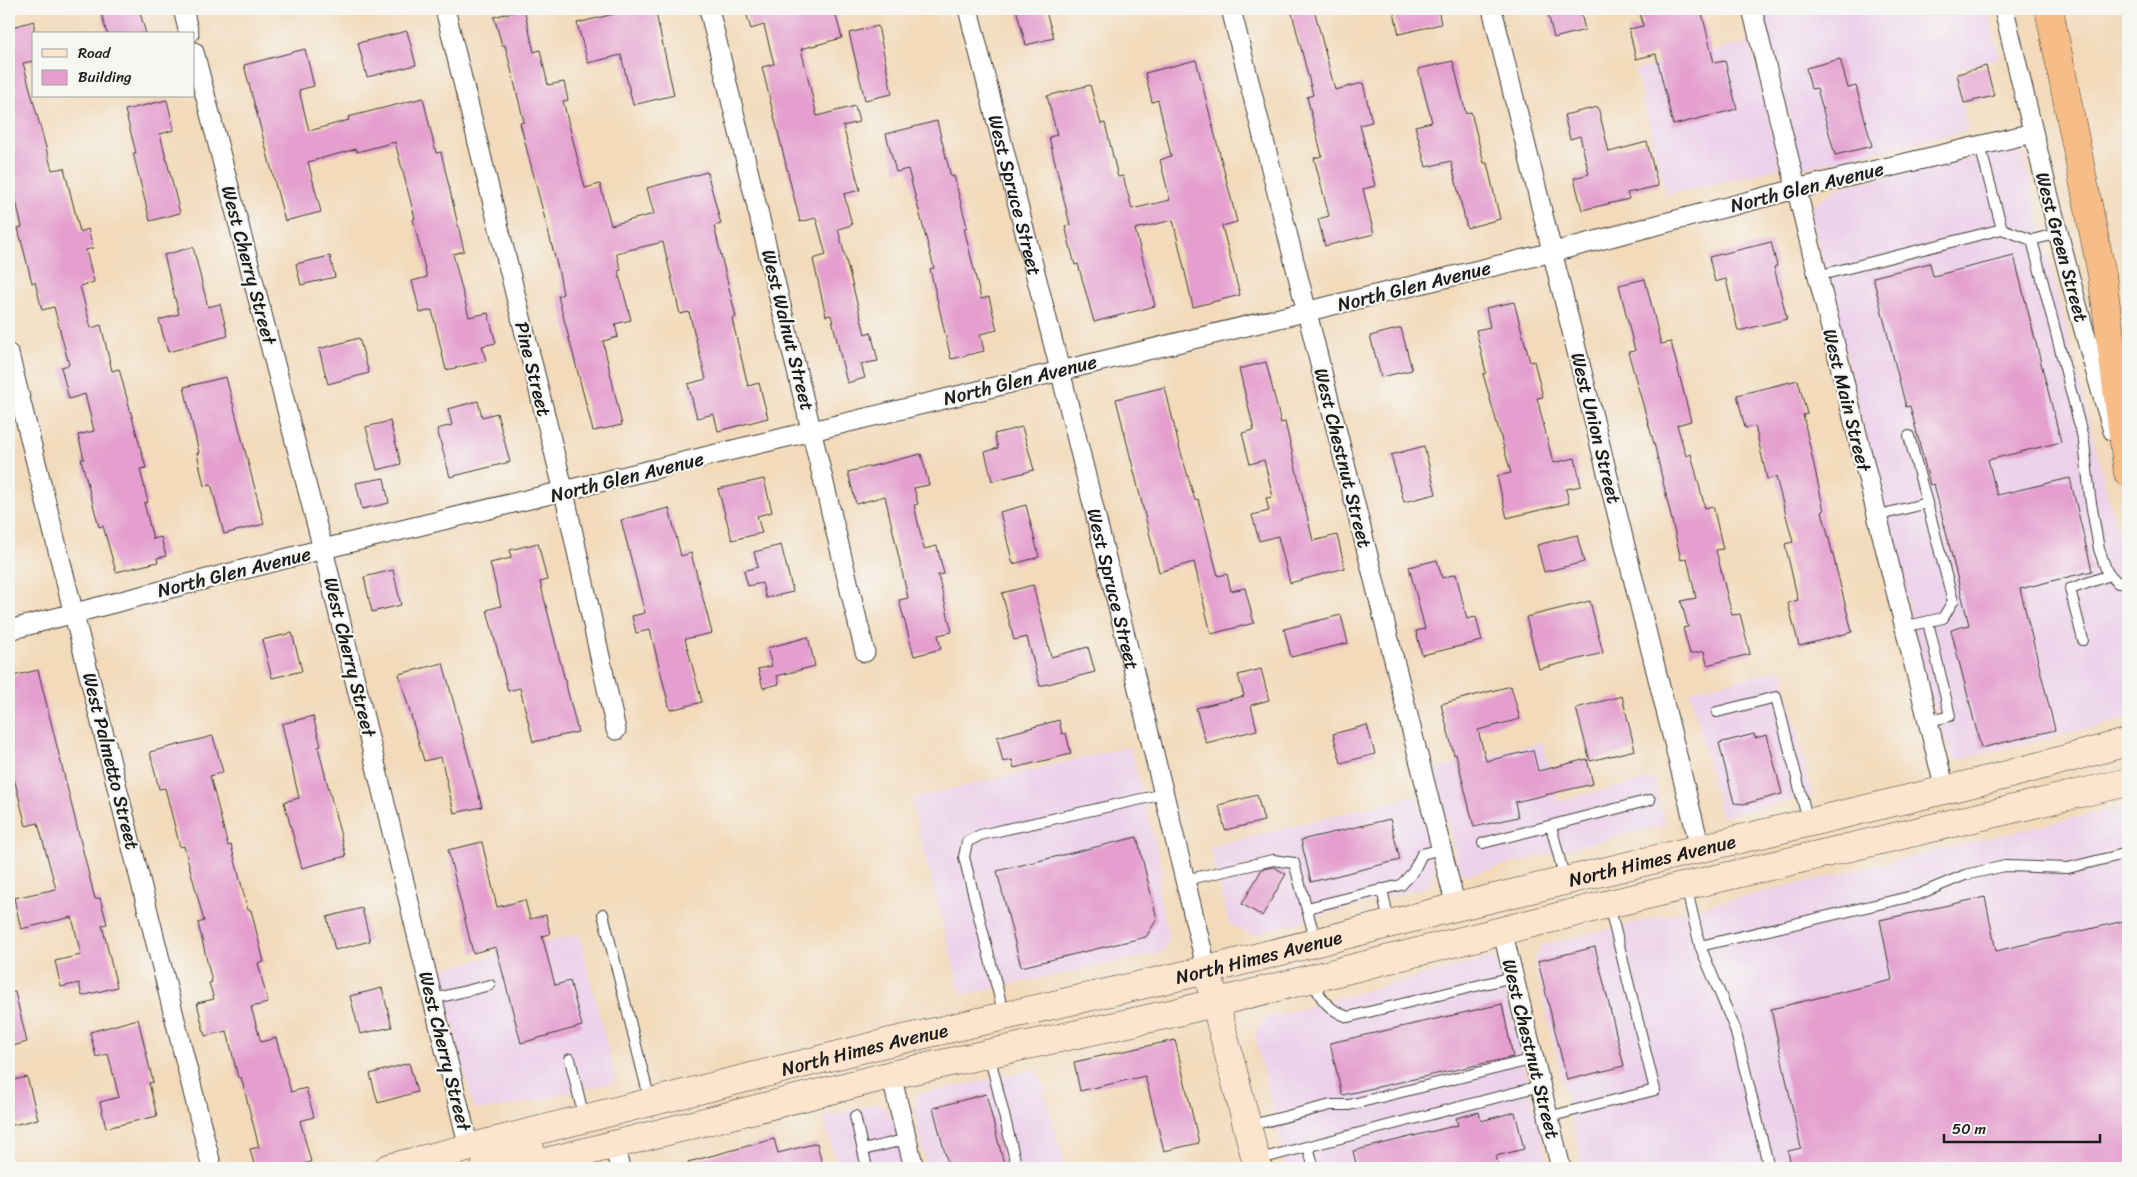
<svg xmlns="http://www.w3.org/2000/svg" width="2137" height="1177" font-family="Sriracha,sans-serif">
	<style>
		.built { fill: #ecd1ea }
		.building { fill: #e49fce }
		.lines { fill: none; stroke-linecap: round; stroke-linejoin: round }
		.lane-casing { stroke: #3c3834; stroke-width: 12 }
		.street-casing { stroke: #3c3834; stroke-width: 21 }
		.secondary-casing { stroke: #3c3834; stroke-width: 29 }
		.highway-casing { stroke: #3c3834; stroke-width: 29 }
		.lane { stroke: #fff; stroke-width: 10 }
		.street { stroke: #fff; stroke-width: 19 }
		.secondary { stroke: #fce5cf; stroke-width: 28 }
		.highway { stroke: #f7bd88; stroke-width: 28 }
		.labels { text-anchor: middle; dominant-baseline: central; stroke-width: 4.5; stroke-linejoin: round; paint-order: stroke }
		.street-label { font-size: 19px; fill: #1c1c1c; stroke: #f6f6f2 }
	</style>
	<rect width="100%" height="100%" fill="#f6f6f2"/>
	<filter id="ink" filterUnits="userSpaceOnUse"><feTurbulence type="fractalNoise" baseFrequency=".02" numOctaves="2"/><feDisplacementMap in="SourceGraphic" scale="10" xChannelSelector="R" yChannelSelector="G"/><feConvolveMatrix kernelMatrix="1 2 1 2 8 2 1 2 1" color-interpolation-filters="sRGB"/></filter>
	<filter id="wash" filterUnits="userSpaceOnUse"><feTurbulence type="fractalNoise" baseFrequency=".0096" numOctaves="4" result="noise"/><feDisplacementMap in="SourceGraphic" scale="20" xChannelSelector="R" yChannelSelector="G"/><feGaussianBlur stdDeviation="1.12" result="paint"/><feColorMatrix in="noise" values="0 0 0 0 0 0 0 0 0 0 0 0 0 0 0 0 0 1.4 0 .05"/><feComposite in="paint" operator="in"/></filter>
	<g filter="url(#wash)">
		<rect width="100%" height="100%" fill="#f2daba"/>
		<g class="built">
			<polygon points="1762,9 1988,9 2000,58 1954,70 1968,130 1802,169"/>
			<polygon points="1750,42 1781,168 1666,195 1636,70"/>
			<polygon points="2008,148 2023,154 2128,577 2128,719 1956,760 1950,750 1932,703 1811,213 1815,204 1839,187 1952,163"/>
			<polygon points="1782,669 1812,795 1721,817 1690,691"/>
			<polygon points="1543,742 1558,801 1654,778 1665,825 1466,875 1459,869 1434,769"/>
			<polygon points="1130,746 1162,870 1158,888 1168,934 1165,950 1156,954 961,995 911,799"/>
			<polygon points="1418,795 1431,845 1434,870 1431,885 1253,935 1229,924 1210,847"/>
			<polygon points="2128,805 2128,1168 1583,1168 1534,960 1541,945"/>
			<polygon points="579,934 616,1082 496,1109 474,1109 439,970"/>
			<polygon points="1491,957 1498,963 1500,969 1549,1168 1287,1168 1256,1041 1255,1032 1266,1018"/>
			<polygon points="1038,1069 1066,1168 927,1168 915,1115 915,1100 918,1094"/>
			<polygon points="879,1103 887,1111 895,1125 906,1168 837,1168 824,1117"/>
		</g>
		<g id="blocks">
			<g class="building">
				<polygon points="100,9 139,9 146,34 107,34"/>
				<polygon points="524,9 534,52 540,50 548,85 564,82 568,100 563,101 585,188 600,184 611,225 654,214 647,188 707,172 721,224 714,226 736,317 732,319 748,386 759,383 768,418 718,431 714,414 697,418 688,384 706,379 689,312 680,314 663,242 616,253 621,270 618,271 631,320 615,324 618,337 603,341 622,425 593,431 558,296 563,294 559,273 520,123 524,122 505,45 502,45 494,17"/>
				<polygon points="635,9 655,9 674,95 633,105 621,55 588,63 577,23"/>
				<polygon points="745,9 805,9 806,14 834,9 842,38 801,49 817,116 855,106 859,122 843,126 860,190 844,194 852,225 838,229 865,334 871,332 878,361 861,364 865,378 847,383 831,315 826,316 813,259 826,255 816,218 800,222 762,67 774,64 764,25 751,29"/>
				<polygon points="1016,9 1045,9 1054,38 1026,45"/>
				<polygon points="1291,9 1314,9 1335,90 1363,83 1372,122 1360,125 1375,186 1363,189 1374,234 1325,246 1318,219 1329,216 1314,158 1322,156 1307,97 1313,95"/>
				<polygon points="1393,9 1438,9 1441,24 1399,34"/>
				<polygon points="1565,9 1580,9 1585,30 1554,38 1548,13"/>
				<polygon points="1639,9 1701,9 1714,63 1725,61 1737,109 1673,125 1656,54 1636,59 1629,29 1643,26"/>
				<polygon points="34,21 34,61 23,63 52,170 64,168 80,232 88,229 93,248 86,250 94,282 80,286 91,328 101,325 112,371 119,369 146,468 140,469 148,502 144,503 153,539 161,537 166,556 157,558 158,562 116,572 103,526 99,527 81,459 84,459 78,435 94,431 85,394 69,399 61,367 69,365 54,307 42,310 35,282 32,283 18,228 22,227 11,180 13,179 9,162 9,28"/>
				<polygon points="878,26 892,94 865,100 849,33"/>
				<polygon points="407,31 416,65 367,77 358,43"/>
				<polygon points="305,49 314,86 299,90 309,131 349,120 348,117 423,98 436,153 441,152 464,251 453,254 469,317 488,313 496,343 482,346 486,361 446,370 432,310 420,313 412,281 427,277 413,219 415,218 395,142 357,152 356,149 308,162 321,212 285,221 244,65"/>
				<polygon points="1840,59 1848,88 1856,86 1872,146 1835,155 1817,88 1811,89 1806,68"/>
				<polygon points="1196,60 1237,222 1222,226 1240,295 1193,307 1173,220 1135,229 1155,306 1094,322 1078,264 1075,265 1065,226 1070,225 1049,137 1057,135 1047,96 1090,85 1101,124 1105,123 1118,177 1123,176 1132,209 1170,200 1160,160 1171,156 1158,100 1152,102 1145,73"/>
				<polygon points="1453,61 1466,114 1471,112 1484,163 1487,163 1500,219 1467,228 1451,161 1426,167 1415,126 1432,122 1418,69"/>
				<polygon points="1986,66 1994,96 1964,103 1957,74"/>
				<polygon points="167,100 174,130 160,134 180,213 150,221 133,153 136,153 125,110"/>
				<polygon points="1598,107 1609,152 1647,142 1658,186 1627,193 1629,199 1582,210 1574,178 1589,174 1580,136 1570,139 1564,115"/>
				<polygon points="937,121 951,177 954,176 967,227 964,228 981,299 989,297 997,330 980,334 984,351 951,359 930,269 934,268 908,169 896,172 886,134"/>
				<polygon points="1771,242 1777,266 1774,267 1787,319 1738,331 1726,279 1715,282 1709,257"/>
				<polygon points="193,247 208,307 220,304 228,336 168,352 159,320 179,314 164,255"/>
				<polygon points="330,256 335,277 301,285 296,264"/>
				<polygon points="2014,256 2061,442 1988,460 1997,495 2070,478 2092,571 2020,589 2055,730 1981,748 1951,630 1969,625 1934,484 1930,485 1910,406 1906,407 1873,277 1930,263 1933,276"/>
				<polygon points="1645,279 1661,344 1671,342 1691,421 1677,425 1686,456 1691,454 1705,508 1713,506 1723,549 1716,550 1732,615 1740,614 1750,654 1707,665 1704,651 1690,654 1683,628 1688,627 1681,601 1696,598 1687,558 1681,560 1655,447 1628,352 1635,351 1619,285"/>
				<polygon points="1514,302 1530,362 1534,361 1543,397 1537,398 1553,463 1575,458 1581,486 1566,489 1569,503 1507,518 1497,476 1511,473 1483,374 1486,373 1476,330 1490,327 1486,308"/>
				<polygon points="1401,328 1412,370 1381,377 1370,336"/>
				<polygon points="359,338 369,373 328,384 319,349"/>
				<polygon points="1266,362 1281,423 1285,422 1313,541 1337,535 1345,568 1290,583 1278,536 1259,541 1252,515 1269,511 1266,498 1273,497 1264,460 1250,464 1242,433 1254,430 1239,369"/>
				<polygon points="226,377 264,524 224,534 211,484 204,486 197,453 199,453 184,387"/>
				<polygon points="1798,380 1807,414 1803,415 1824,511 1822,511 1852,632 1799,646 1788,603 1798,600 1785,544 1793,542 1776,477 1767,479 1755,426 1745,428 1737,395"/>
				<polygon points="1165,387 1179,446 1195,500 1198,499 1218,576 1227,574 1231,591 1245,588 1254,623 1211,634 1194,562 1159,572 1116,399"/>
				<polygon points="478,401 482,417 497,413 510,462 450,477 437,429 452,425 448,409"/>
				<polygon points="390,421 401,464 377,470 366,427"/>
				<polygon points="1022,427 1034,470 992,481 985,452 998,448 994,434"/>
				<polygon points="1424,446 1436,494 1404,502 1391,455"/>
				<polygon points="921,454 929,485 914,488 918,504 914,505 924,549 937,546 944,574 938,575 952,632 938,635 941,649 914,656 899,600 908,598 885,496 856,504 848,472"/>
				<polygon points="384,478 389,503 362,509 356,483"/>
				<polygon points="764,479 772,512 757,516 762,533 732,540 718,489"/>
				<polygon points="1026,505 1039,557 1013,564 1000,512"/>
				<polygon points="669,508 681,556 691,553 712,633 685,639 702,702 670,710 650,630 636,633 632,616 645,613 621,520"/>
				<polygon points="1577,535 1584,562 1544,572 1537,545"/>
				<polygon points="538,543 547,580 540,582 578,732 533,742 520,688 508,691 487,610 501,606 490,563 511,558 510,550"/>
				<polygon points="781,545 793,592 766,598 762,583 748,586 744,571 758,567 754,552"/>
				<polygon points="1437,560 1442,578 1456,574 1467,619 1476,617 1482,641 1422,655 1416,631 1425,629 1409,567"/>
				<polygon points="393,570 401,605 372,612 364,577"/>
				<polygon points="1033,585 1051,657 1088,647 1095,672 1040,686 1027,637 1014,640 1002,593"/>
				<polygon points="1590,601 1603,653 1539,669 1526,617"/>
				<polygon points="1341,615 1348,643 1291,657 1284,629"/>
				<polygon points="292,633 302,671 272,678 262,640"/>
				<polygon points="808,637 815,666 777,676 779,684 763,688 758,669 772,666 767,648"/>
				<polygon points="443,663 482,807 454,813 441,757 424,761 399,674"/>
				<polygon points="1261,669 1269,700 1251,705 1257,730 1206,743 1196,708 1244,696 1238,675"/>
				<polygon points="38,670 95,899 100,898 107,924 102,925 117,987 82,996 79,983 61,987 55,961 81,955 72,917 21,929 14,898 56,889 38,823 26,826 9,758 9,677"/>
				<polygon points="1511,686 1520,719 1478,730 1486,761 1533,750 1538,771 1587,759 1593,784 1515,802 1518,817 1474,827 1456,754 1454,755 1441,704"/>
				<polygon points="1622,696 1635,750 1590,761 1576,708"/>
				<polygon points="313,716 321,746 318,747 346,856 302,868 284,802 299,798 282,724"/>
				<polygon points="1059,720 1062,734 1066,733 1071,754 1014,768 1012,760 1003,762 997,737"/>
				<polygon points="1367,725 1375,754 1341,763 1333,734"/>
				<polygon points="1754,734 1755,738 1767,735 1782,794 1744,804 1734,803 1719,743"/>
				<polygon points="213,736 223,772 210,776 228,846 231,845 248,910 251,910 264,962 258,963 268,1003 251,1007 261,1042 276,1038 291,1092 306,1088 314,1117 300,1121 311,1162 288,1168 255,1168 250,1149 259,1147 241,1077 238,1078 227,1031 205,1036 197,1003 214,999 209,983 212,982 198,923 204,921 184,846 180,847 165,788 159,789 150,752"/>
				<polygon points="1257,795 1264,821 1225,830 1219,805"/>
				<polygon points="1390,819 1400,860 1311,882 1301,840"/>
				<polygon points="1137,837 1157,919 1146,937 1021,967 997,871"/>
				<polygon points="482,842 497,907 525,900 530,919 546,915 550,934 542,936 555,985 570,981 582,1026 521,1043 496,947 473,953 448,850"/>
				<polygon points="1274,867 1286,874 1262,916 1242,904 1262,869"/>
				<polygon points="1985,897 1996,951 2128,920 2128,1168 1791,1168 1788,1151 1801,1148 1771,1009 1892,980 1880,920"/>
				<polygon points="362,908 370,941 335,950 327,917"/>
				<polygon points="1595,947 1624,1066 1567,1080 1538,961"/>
				<polygon points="382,988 392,1027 360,1034 350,996"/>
				<polygon points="15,992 27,1042 9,1047 9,993"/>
				<polygon points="1502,1004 1513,1057 1342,1095 1330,1043"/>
				<polygon points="138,1019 153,1082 149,1083 157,1116 106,1128 100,1102 119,1097 108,1054 96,1057 90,1032"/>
				<polygon points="1175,1040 1199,1143 1164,1151 1145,1076 1080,1091 1074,1062"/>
				<polygon points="409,1063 417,1092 378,1103 370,1074"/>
				<polygon points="27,1077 38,1119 9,1126 9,1081"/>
				<polygon points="986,1094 1005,1168 949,1168 933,1108"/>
				<polygon points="1479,1112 1481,1121 1515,1112 1524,1149 1496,1156 1499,1168 1357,1168 1353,1151 1458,1125 1456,1118"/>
				<polygon points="774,1139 778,1153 817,1143 823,1168 689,1168 688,1162"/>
			</g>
		</g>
	</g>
	<g filter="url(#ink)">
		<use href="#blocks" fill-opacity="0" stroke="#3c3834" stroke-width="1"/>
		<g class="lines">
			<g class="lane-casing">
				<g id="lane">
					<polyline points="1980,146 2002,229"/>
					<polyline points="2032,240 2084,442 2090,497 2099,549 2107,572 2118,583 2128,581"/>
					<polyline points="1817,276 2002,229 2032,240 2059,233"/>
					<polyline points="1876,516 1927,503"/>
					<polyline points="1903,627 1943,618 1953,601 1909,436"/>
					<polyline points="2083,640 2070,589 2110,575"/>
					<polyline points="1717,712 1776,697 1808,821"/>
					<polyline points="1926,722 1950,716 1928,622"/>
					<polyline points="1551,826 1565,880"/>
					<polyline points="1483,843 1650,800"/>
					<polyline points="1185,880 1273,860 1294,863 1316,942"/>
					<polyline points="1686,886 1700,946 1735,1029 1769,1168"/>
					<polyline points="1382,889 1389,923"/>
					<polyline points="1307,908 1401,885 1413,872 1422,854 1442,849"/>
					<polyline points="603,914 650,1101"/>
					<polyline points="1700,946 1917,895 1965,875 2005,866 2068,868 2128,853"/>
					<path d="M1313 981C1320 999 1329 1010 1348 1017L1513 977"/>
					<polyline points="433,999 490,985"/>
					<polyline points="1004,1015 964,857 967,842 980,835 1164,794"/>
					<polyline points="989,1054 1017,1168"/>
					<polyline points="570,1059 584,1118"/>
					<polyline points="855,1116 867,1168"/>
					<polyline points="1548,1117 1655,1090 1609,905"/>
					<polyline points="1248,1126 1331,1105 1349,1105 1534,1059"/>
					<polyline points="1308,1147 1314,1168"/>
					<polyline points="863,1150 907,1139"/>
					<polyline points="1256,1160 1540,1086"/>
				</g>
			</g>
			<g class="street-casing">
				<g id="street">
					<polyline points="183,9 189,34"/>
					<polyline points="445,9 564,492 616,730"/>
					<polyline points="709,9 865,652"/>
					<path id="s1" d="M968 9 1060 370 1207 970"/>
					<polyline points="1231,9 1456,907"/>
					<polyline points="1492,9 1700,848"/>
					<polyline points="1752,9 1945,790"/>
					<path d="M2004 9C2037 150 2071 292 2113 431"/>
					<polyline points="194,52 323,549 469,1148"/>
					<polyline points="9,354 212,1168"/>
					<polyline points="9,630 323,549 1553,252 1796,189 2033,133"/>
					<polyline points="1502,930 1561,1168"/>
					<polyline points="891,1075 914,1168"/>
					<polyline points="614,1145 620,1168"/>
				</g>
			</g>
			<g class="secondary-casing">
				<g id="secondary">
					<polyline points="1211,986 1258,1168"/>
					<path id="s2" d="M388 1168 886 1043 1207 970 1456 907 1999 777 2128 742"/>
					<polyline points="485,1168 511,1153 530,1148"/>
					<polyline points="521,1168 891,1075 1174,1013 1609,904 2128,782"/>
				</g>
			</g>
			<g class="highway-casing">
				<polyline id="highway" points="2049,9 2102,275 2128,473"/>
			</g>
			<use href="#lane" class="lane"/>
			<use href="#street" class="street"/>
			<use href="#secondary" class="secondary"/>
			<use href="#highway" class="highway"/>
		</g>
	</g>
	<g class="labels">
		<g class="street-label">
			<text transform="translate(1807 187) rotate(-14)">North Glen Avenue</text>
			<text stroke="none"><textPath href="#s1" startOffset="192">West Spruce Street</textPath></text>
			<text transform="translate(2062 247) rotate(75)">West Green Street</text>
			<text transform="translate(249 265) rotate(75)">West Cherry Street</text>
			<text transform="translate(1414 286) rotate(-14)">North Glen Avenue</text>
			<text transform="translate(788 330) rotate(76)">West Walnut Street</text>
			<text transform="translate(533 369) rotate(76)">Pine Street</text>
			<text transform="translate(1020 380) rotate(-14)">North Glen Avenue</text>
			<text transform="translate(1847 400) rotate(76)">West Main Street</text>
			<text transform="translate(1596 428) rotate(76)">West Union Street</text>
			<text transform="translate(1343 458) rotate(76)">West Chestnut Street</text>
			<text transform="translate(627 477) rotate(-14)">North Glen Avenue</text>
			<text transform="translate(234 572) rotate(-14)">North Glen Avenue</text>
			<text stroke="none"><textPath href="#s1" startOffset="598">West Spruce Street</textPath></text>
			<text transform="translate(350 657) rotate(76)">West Cherry Street</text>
			<text transform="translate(111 761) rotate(76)">West Palmetto Street</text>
			<text stroke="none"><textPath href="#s2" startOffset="1301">North Himes Avenue</textPath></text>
			<text stroke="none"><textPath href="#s2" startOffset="896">North Himes Avenue</textPath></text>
			<text stroke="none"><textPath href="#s2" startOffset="491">North Himes Avenue</textPath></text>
			<text transform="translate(1531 1049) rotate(76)">West Chestnut Street</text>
			<text transform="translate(445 1051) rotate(76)">West Cherry Street</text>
		</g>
	</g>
	<rect width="2137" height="1177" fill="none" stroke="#f6f6f2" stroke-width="30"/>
	<rect x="32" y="32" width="162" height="65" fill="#f6f6f2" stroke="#9f9f9c"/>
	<rect x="42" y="49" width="25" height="8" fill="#fce5cf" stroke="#9f9f9c"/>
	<text x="78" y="58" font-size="15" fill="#1c1c1c">Road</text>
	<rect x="42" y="70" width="25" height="15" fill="#e49fce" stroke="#9f9f9c"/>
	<text x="78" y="82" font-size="15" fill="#1c1c1c">Building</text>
	<path d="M1944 1134v8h156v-8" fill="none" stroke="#1c1c1c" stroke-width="2.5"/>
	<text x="1952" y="1134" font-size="15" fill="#1c1c1c" stroke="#f6f6f2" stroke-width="4" paint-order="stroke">50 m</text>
</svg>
